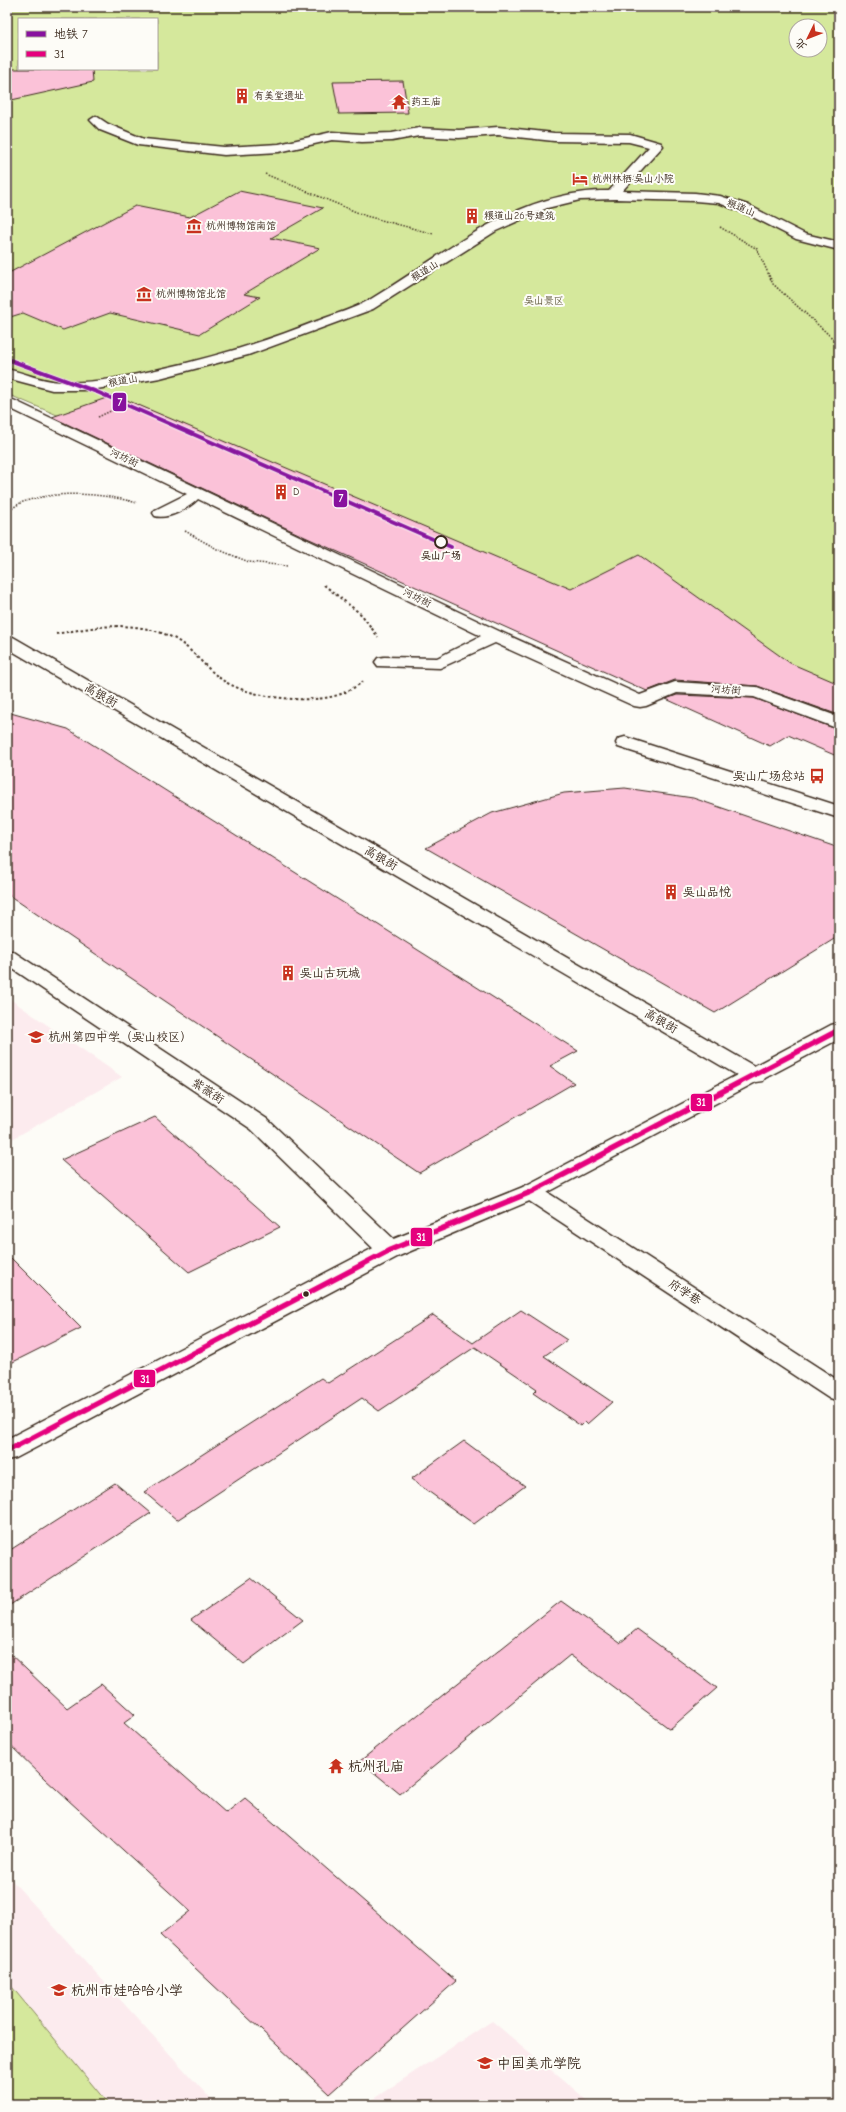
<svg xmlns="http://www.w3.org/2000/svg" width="846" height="2112" font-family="'Comic Neue','LXGW WenKai TC',sans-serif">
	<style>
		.built { fill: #fcebee }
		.green { fill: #d5e89c; stroke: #88895d; fill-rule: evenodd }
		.building { fill: #fbc2d8; stroke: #3b2a1e }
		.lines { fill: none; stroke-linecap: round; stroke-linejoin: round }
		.lane-casing { stroke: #3b2a1e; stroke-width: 3 }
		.street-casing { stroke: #3b2a1e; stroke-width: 3 }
		.secondary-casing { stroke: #3b2a1e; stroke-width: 3 }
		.path-far1 { stroke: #3b2a1e; stroke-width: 1.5; stroke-dasharray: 1.5 1.5; stroke-linecap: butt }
		.path { stroke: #3b2a1e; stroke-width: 2; stroke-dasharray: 2.5 2.5; stroke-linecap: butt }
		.lane { fill: #fdfcf7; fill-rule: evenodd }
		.street { fill: #fdfcf7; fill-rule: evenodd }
		.secondary { fill: #fdfcf7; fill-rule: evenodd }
		.bus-1-casing { stroke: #fdfcf7; stroke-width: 8 }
		.bus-1 { stroke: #e5007d; stroke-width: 5.5 }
		.metro-1-casing { stroke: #fdfcf7; stroke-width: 6 }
		.metro-1 { stroke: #88129e; stroke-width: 4 }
		.stop-dot { fill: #fdfcf7; stroke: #3b2a1e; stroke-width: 2 }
		.bus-dot { fill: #3b2a1e; stroke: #fdfcf7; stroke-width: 1.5 }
		.labels { text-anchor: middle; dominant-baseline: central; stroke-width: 4; stroke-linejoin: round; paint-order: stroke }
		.far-poi-label { font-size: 10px; fill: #3b2a1e; stroke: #fdfcf7; text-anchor: start }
		.far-street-label { font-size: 10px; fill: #3b2a1e; stroke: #fdfcf7 }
		.far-park-label { font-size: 10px; fill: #625a3e; stroke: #fdfcf7 }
		.far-stop-label { font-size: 10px; font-weight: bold; fill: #3b2a1e; stroke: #fdfcf7 }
		.street-label { font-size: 12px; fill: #3b2a1e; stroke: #fdfcf7 }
		.poi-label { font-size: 12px; fill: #3b2a1e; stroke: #fdfcf7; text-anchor: start }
		.near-poi-label { font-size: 14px; fill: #3b2a1e; stroke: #fdfcf7; text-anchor: start }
		.line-badge { stroke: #fdfcf7; stroke-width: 1.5 }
		.badge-label { font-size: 11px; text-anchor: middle; font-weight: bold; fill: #fff }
	</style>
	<rect width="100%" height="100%" fill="#fdfcf7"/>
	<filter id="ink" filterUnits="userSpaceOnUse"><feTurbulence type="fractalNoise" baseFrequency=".025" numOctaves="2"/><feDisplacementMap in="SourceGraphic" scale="8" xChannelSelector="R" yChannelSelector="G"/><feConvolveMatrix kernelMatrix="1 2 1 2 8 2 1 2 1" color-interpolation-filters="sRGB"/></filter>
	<g filter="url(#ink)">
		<g class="built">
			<polygon points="7,997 122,1077 7,1142"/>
			<polygon points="7,1875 216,2105 7,2105"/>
			<polygon points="492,2021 593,2105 364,2105"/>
		</g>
		<g class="green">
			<path d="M7 7H839V742L7 394ZM19 19H157V69H19ZM796 26H820V50H796Z"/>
			<polygon points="7,1981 109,2105 7,2105"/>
		</g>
		<g class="building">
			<polygon points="7,69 92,69 93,82 7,101"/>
			<polygon points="403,81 408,113 339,114 333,82"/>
			<polygon points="239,191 323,208 271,238 320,248 244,294 260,297 200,334 110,313 63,330 23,313 7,318 7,274 135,206 190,217"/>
			<polygon points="115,395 571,589 639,555 790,663 839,684 839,715 757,686 675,680 647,691 305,537 52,417"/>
			<polygon points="677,695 754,698 839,730 839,757 788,735 770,746 666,699"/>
			<polygon points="7,712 68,729 578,1051 550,1066 574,1083 419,1173 7,894"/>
			<polygon points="625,788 693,798 839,848 839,936 715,1013 426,848 492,813 564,793"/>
			<polygon points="155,1117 280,1227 189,1272 61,1160"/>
			<polygon points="7,1254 81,1328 7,1365"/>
			<polygon points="521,1310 567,1340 544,1356 612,1402 587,1424 585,1422 581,1426 533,1393 537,1389 475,1347 379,1411 362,1398 177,1520 144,1492 321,1378 328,1383 433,1315 473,1343"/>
			<polygon points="464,1441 525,1486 474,1524 411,1479"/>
			<polygon points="115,1483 151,1513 7,1607 7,1552"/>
			<polygon points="251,1578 303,1620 244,1664 191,1620"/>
			<polygon points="561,1601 620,1643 637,1629 717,1688 670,1729 570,1655 400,1794 360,1761"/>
			<polygon points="7,1651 67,1708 101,1684 135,1715 124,1723 226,1813 245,1798 456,1981 329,2094 160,1935 190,1911 45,1779 7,1742"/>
		</g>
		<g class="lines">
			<g class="lane-casing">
				<polygon id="lane" points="625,737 839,806 839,818 618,747 616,743 618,739"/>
			</g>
			<g class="street-casing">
				<g id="street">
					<path d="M96 116 108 124 144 139 224 147 279 144 332 132 362 134 392 133 419 128 459 130 498 127 554 133 630 134 661 143 663 146 622 191 695 193 720 196 748 205 805 234 839 242V250L796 239 747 214 719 203 695 201 615 199 580 200 547 208 496 231 373 309 248 355 160 378 91 390H52L7 378V369C25 373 41 381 60 382 92 384 125 377 156 370 211 358 265 342 317 321 335 314 354 309 371 299 446 254 516 190 609 191L649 147 629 142 554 141 498 135 459 138 419 136 392 141 362 142 332 140 279 152 224 155 138 145 100 130 90 120Z"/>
					<path d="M7 397 501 632 640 695 675 682 757 687 839 717V729L754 697 677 693 646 706 640 707 634 706 495 643 440 668 378 666 375 662 378 658 384 657 437 658 481 636 198 499C189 508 168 520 155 516L153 513 155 510 187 494 7 407Z"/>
					<polygon points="7,950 14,952 267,1119 399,1244 402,1250 399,1256 390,1258 381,1256 251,1129 7,965"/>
					<polygon points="531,1184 539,1187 839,1381 839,1402 830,1399 523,1197 519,1192 523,1187"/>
				</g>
			</g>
			<g class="secondary-casing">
				<polygon id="secondary" points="7,636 13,637 754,1066 831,1025 839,1023 839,1039 765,1078 763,1081 756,1082 539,1197 399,1256 16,1458 7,1460 7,1439 381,1244 523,1187 737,1075 7,648"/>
			</g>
			<g class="path-far1">
				<polyline points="265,174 366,216 434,234"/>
				<polyline points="720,227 757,249 773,284 839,344"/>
				<polyline points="98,417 117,408"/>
				<path d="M7 512C12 509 17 504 23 502 57 490 103 493 137 503"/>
				<polyline points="185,531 217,549 249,562 287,566"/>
			</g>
			<g class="path">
				<polyline points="324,585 362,615 378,637"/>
				<polyline points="7,586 9,588 7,589"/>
				<path d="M56 634C93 627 130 620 167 635 189 644 202 665 221 679 246 697 300 703 330 697 342 695 355 688 365 680"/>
			</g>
			<use href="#lane" class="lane"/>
			<use href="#street" class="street"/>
			<use href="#secondary" class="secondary"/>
			<g class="bus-1-casing">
				<polyline id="bus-1" points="7,1451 390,1250 531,1192 839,1030"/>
			</g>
			<use href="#bus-1" class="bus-1"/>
			<g class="metro-1-casing">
				<polyline id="metro-1" points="7,359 97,392 451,547"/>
			</g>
			<use href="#metro-1" class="metro-1"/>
		</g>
	</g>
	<defs>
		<g id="building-bare" transform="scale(1.2)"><path d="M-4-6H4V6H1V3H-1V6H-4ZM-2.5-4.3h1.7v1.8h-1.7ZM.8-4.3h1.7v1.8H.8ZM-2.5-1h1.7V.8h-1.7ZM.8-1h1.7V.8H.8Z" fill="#c8321e" stroke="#fdfcf7" stroke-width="2.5" paint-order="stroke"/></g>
		<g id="temple-bare" transform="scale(1.2)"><path d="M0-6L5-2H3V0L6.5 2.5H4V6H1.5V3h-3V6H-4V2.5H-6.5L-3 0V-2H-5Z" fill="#c8321e" stroke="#fdfcf7" stroke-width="2.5" paint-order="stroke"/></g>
		<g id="hotel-bare" transform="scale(1.2)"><path d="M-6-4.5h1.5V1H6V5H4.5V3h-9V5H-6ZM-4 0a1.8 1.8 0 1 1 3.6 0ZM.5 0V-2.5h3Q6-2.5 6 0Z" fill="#c8321e" stroke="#fdfcf7" stroke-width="2.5" paint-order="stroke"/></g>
		<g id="museum-bare" transform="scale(1.2)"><path d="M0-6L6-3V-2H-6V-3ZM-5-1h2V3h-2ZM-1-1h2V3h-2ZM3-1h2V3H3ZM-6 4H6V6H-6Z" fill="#c8321e" stroke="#fdfcf7" stroke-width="2.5" paint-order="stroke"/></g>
		<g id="bus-bare" transform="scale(1.2)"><path d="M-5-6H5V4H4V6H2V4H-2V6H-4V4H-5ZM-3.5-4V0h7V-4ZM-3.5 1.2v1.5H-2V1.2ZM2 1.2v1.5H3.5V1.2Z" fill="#c8321e" stroke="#fdfcf7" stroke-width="2.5" paint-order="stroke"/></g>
		<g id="school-bare" transform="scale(1.2)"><path d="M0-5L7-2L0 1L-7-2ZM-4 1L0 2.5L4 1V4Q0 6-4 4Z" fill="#c8321e" stroke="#fdfcf7" stroke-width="2.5" paint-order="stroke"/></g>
		<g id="university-bare" transform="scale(1.2)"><path d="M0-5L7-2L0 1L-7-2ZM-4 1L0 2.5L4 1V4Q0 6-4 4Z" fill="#c8321e" stroke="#fdfcf7" stroke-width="2.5" paint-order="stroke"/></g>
	</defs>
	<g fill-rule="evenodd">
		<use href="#building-bare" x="242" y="96"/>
		<use href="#temple-bare" x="399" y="102"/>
		<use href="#hotel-bare" x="580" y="179"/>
		<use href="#building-bare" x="472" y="216"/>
		<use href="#museum-bare" x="194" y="226"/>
		<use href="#museum-bare" x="144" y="294"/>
		<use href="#building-bare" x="281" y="492"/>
		<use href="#bus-bare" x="817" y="776"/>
		<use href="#building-bare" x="671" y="892"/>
		<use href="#building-bare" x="288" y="973"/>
		<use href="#school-bare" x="36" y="1037"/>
		<use href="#temple-bare" x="336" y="1766"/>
		<use href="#school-bare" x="59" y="1990"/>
		<use href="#university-bare" x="485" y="2063"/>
	</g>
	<circle class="stop-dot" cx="441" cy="542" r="6"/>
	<circle class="bus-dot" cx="306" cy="1294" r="3.5"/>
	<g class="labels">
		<g class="far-poi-label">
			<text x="254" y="96">有美堂遗址</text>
			<text x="411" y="102">药王庙</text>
			<text x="592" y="179">杭州林栖·吴山小院</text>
			<text x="484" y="216">粮道山26号建筑</text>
			<text x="206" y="226">杭州博物馆南馆</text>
			<text x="156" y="294">杭州博物馆北馆</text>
			<text x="293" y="492">D</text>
		</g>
		<g class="far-street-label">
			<text transform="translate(741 208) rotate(23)">粮道山</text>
			<text transform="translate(425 271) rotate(-32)">粮道山</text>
			<text transform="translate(123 381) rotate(-10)">粮道山</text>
			<text transform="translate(124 458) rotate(25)">河坊街</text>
			<text transform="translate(417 598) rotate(26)">河坊街</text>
			<text transform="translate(726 690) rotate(4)">河坊街</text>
		</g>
		<g class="far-park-label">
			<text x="544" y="301">吴山景区</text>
		</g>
		<g class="far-stop-label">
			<text x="441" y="556">吴山广场</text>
		</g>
		<g class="street-label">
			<text transform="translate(101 695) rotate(30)">高银街</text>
			<text transform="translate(381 858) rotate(30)">高银街</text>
			<text transform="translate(661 1021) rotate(30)">高银街</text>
			<text transform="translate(208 1091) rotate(33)">紫薇街</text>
			<text transform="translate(685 1292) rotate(33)">府学巷</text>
		</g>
		<g class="poi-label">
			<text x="805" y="776" text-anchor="end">吴山广场总站</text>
			<text x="683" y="892">吴山品悦</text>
			<text x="300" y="973">吴山古玩城</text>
			<text x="48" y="1037">杭州第四中学（吴山校区）</text>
		</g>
		<g class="near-poi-label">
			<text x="348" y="1766">杭州孔庙</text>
			<text x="71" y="1990">杭州市娃哈哈小学</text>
			<text x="497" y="2063">中国美术学院</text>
		</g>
	</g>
	<g class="line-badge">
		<rect x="112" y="392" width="15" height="20" rx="4" fill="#88129e"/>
		<rect x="333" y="489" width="15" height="19" rx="4" fill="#88129e"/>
		<rect x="690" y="1093" width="23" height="19" rx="4" fill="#e5007d"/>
		<rect x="410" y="1227" width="23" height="20" rx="4" fill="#e5007d"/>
		<rect x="133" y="1369" width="23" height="19" rx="4" fill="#e5007d"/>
	</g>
	<g class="badge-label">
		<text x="120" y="406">7</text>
		<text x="341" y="502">7</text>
		<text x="701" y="1106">31</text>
		<text x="421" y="1241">31</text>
		<text x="145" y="1383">31</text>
	</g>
	<rect width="846" height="2112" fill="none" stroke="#fdfcf7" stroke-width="24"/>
	<rect x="12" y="12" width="822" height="2088" fill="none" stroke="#3b2a1e" stroke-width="1.5" filter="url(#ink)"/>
	<rect x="18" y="18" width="140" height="52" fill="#fdfcf7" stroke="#afa8a0"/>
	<rect x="26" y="31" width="20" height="6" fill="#88129e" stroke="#afa8a0"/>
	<text x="54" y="38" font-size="12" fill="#3b2a1e">地铁 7</text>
	<rect x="26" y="51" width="20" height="6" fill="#e5007d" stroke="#afa8a0"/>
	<text x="54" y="58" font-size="12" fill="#3b2a1e">31</text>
	<g transform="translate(808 38) rotate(227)"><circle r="19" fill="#fdfcf7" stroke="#afa8a0"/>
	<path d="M0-3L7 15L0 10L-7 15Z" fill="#c8321e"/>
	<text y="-6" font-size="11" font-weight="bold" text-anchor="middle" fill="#3b2a1e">北</text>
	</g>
</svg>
